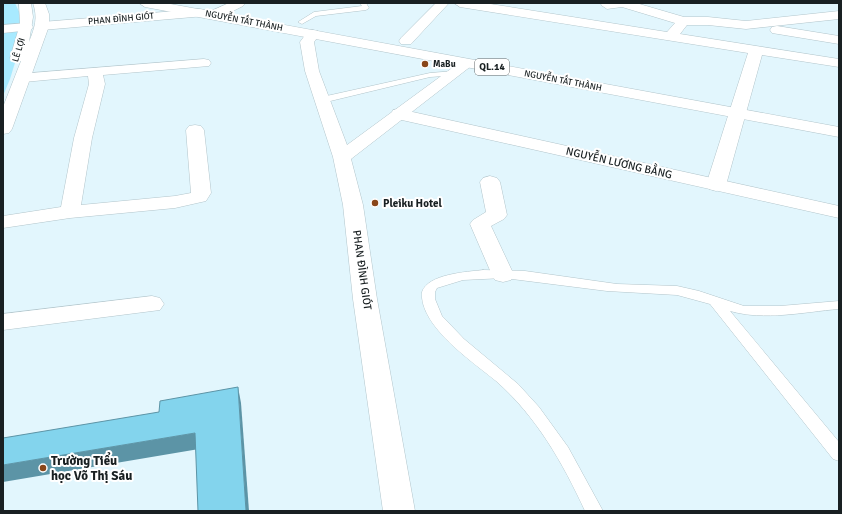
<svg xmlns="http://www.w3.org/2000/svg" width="842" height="514" font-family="Signika,sans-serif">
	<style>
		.green { fill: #a8eaff }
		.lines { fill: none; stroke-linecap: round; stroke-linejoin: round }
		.service-casing { stroke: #b2c5cb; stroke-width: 1 }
		.minor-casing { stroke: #b2c5cb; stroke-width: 1 }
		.tertiary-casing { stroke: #b2c5cb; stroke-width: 1 }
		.primary-casing { stroke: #b2c5cb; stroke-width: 1 }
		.service { fill: #fff; fill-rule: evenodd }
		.minor { fill: #fff; fill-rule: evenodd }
		.tertiary { fill: #fff; fill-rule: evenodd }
		.primary { fill: #fff; fill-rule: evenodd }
		.shaded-wall { fill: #5c94a6 }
		.building { fill: #83d4ed; stroke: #5c94a6 }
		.poi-dot { fill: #894619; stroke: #fff; stroke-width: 1.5 }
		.labels { text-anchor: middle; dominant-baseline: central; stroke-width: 4; stroke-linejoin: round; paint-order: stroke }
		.far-street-label { font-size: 9px; fill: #192022; stroke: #fff }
		.far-poi-label { font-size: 9px; font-weight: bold; fill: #192022; stroke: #fff; text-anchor: start }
		.shield { fill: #fff; stroke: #5e6364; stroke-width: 1 }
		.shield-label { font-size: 10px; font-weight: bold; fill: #192022 }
		.street-label { font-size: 11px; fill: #192022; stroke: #fff }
		.poi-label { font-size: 11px; font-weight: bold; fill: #192022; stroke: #fff; text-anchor: start }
		.near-poi-label { font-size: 13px; font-weight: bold; fill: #192022; stroke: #fff; text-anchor: start }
	</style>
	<rect width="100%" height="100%" fill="#e2f6fd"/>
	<polygon class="green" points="3,3 15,3 26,27 10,79 3,96"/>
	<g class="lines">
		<g class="service-casing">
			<g id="service">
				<polygon points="360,3 366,3 369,8 366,10 316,16 302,24 298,22 314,12 362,6"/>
				<polygon points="455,71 458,71 458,75 430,77 322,103 318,100 322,97 430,73"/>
				<path d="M483 270 525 271 617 284 677 286 699 291 744 306H780L839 301V309C803 312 765 321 730 311L839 442V461L833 459 710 304 677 295 607 291 504 278 463 280 437 288 435 292V299L442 316 464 339 518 384 539 407 568 447 603 511H585C563 463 536 416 496 381 473 362 419 326 422 292 428 274 466 272 483 270Z"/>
			</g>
		</g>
		<g class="minor-casing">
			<g id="minor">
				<polygon points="436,3 449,3 411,44 401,44 399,41 401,38"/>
				<polygon points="454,3 484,3 667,32 675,23 622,7 607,9 601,5 602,3 636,3 684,17 708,17 746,21 839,11 839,19 746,29 708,25 687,25 680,34 839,59 839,67 762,55 726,185 723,189 716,191 709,189 706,185 748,53 460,7"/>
				<polygon points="200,9 205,10 206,13 205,16 42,30 37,29 35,26 37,23 42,22"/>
				<polygon points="26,23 31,24 33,27 31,30 3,33 3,25"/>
				<polygon points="777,26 839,36 839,44 772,33 770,30 772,27"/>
				<polygon points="313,30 318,31 320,34 314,42 319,71 347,145 463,60 473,60 475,63 351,159 363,205 377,299 415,511 383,511 353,299 343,205 333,157 305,71 300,42 308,31"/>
				<polygon points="204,59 209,60 211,63 209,66 103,75 105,84 92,138 81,205 175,196 191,193 186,130 189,126 195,125 201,126 204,130 211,193 206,201 175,208 70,218 3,228 3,216 61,207 74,138 89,84 88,76 24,82 19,80 16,77 19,74"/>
				<polygon points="490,176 497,178 500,182 507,215 504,219 491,226 514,275 511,280 503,282 495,280 492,275 470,224 473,220 486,212 480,182 483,178"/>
				<polygon points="152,296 160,298 164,304 160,310 3,330 3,314"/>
			</g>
		</g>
		<g class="tertiary-casing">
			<g id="tertiary">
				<path d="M19 3H31L33 17 29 42C35 27 38 18 33 3H45L49 14V26L12 129 9 133 3 134V107L21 61H12L10 58 20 24Z"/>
				<polygon points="229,3 245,3 243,6 219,18 209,18 208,15 209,12"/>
				<polygon points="399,109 839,206 839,218 393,118 391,114 393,110"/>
			</g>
		</g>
		<g class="primary-casing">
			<polygon id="primary" points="139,3 165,3 839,127 839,137 145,7"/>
		</g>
		<use href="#service" class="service"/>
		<use href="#minor" class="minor"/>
		<use href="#tertiary" class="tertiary"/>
		<use href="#primary" class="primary"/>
	</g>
	<g class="shaded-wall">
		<polygon points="238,387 241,403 249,511 246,511"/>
		<polygon points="195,433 199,449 3,482 3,465"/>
	</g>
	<polygon class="building" points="238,387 246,511 198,511 195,433 3,465 3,438 159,412 160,401"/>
	<g class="poi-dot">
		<circle cx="425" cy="64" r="4"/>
		<circle cx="375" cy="203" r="4"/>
		<circle cx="43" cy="468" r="4"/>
	</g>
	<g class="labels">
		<g class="far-street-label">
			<text transform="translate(121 19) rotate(-5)">PHAN ĐÌNH GIÓT</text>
			<text transform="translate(244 21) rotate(11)">NGUYỄN TẤT THÀNH</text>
			<text transform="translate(19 50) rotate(-73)">LÊ LỢI</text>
			<text transform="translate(563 81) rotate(11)">NGUYỄN TẤT THÀNH</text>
		</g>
		<g class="far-poi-label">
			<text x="433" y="64">MaBu</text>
		</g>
		<rect class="shield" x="475" y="59" width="34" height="16" rx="3"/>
		<g class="shield-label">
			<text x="492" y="67">QL.14</text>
		</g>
		<g class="street-label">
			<text transform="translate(619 163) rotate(13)">NGUYỄN LƯƠNG BẰNG</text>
			<text transform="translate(362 270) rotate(82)">PHAN ĐÌNH GIÓT</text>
		</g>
		<g class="poi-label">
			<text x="383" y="203">Pleiku Hotel</text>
		</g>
		<g class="near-poi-label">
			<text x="51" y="461">Trường Tiểu<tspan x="51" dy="15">học Võ Thị Sáu</tspan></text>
		</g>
	</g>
	<rect width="842" height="514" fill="none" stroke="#192022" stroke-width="8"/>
</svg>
